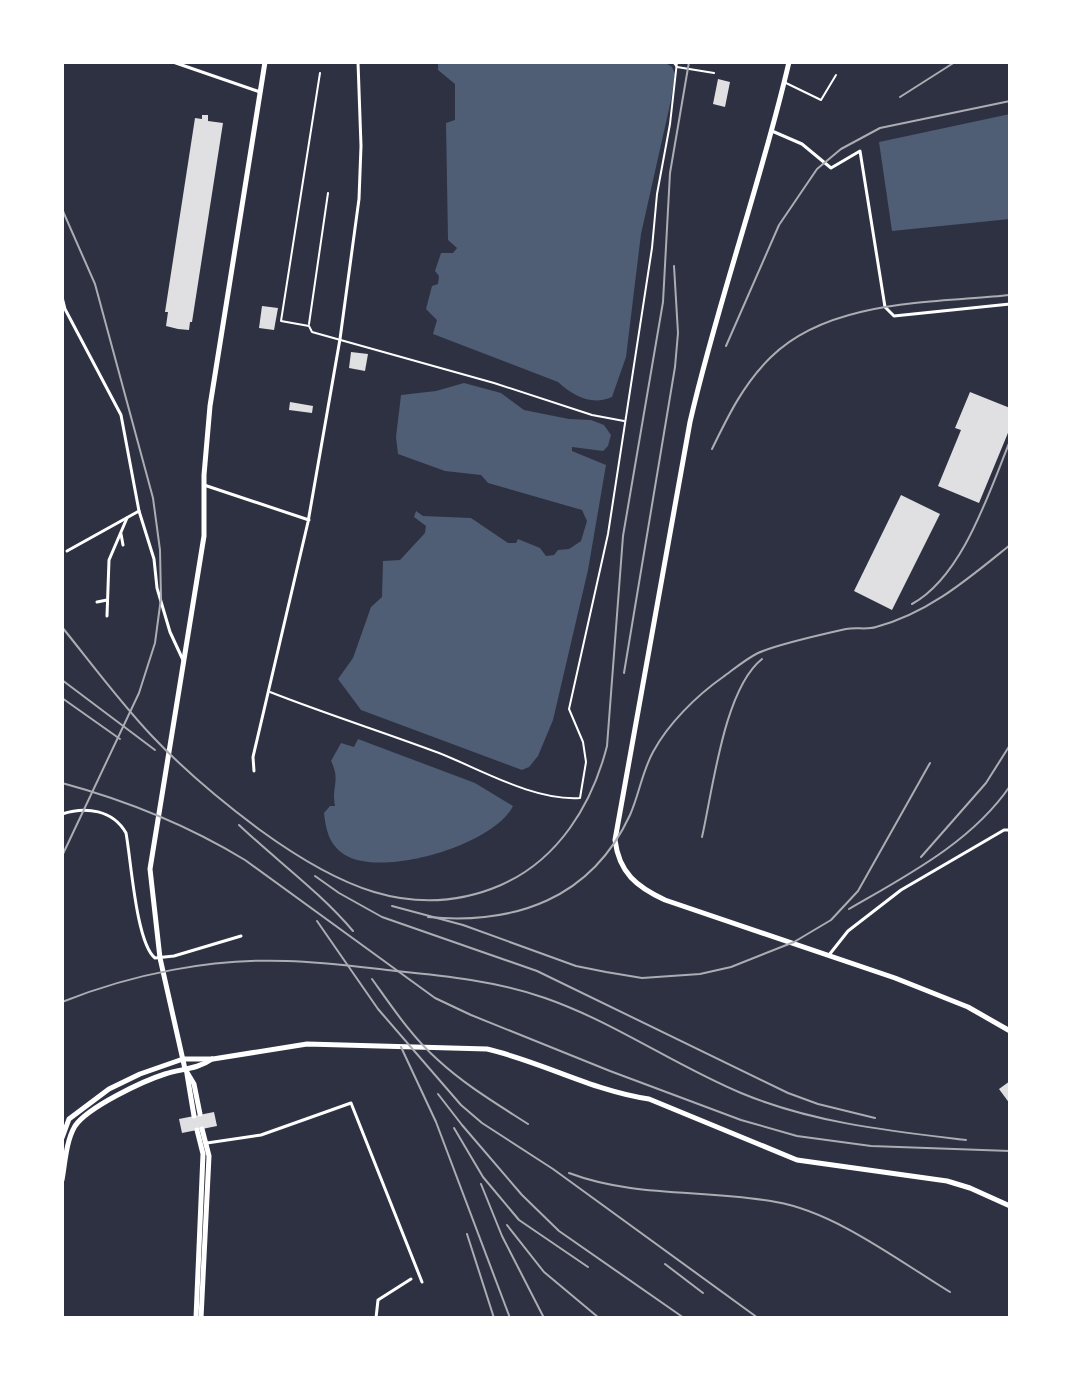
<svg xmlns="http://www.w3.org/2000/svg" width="1072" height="1380" font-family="'DM Sans',sans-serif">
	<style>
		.water { fill: #4f5d75 }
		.building { fill: #e0e0e3 }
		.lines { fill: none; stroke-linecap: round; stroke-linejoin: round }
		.service { stroke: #fff; stroke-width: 2 }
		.pedestrian { stroke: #fff; stroke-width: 2 }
		.minor { stroke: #fff; stroke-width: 3 }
		.secondary { stroke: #fff; stroke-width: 5 }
		.primary { stroke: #fff; stroke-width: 5 }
		.rail { stroke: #abadb3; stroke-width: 2 }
	</style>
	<rect width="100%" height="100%" fill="#2d3142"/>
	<g class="water">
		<path d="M438 62H664L672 67 675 74 671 100 641 234 626 357 612 397C592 406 573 396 558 382L433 334 437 320 426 309 432 286 438 284 439 276 435 271 441 253H453L457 248 448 240 446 123 455 120V84L438 70Z"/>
		<polygon points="1010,114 1010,219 892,231 879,142"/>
		<polygon points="464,383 501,393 524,410 569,419 591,420 604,425 611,435 608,446 603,451 572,447 572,451 606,465 588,570 553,720 538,756 529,767 522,770 361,710 338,679 353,658 371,607 382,597 383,561 400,560 425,533 426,526 414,517 416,511 423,516 471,518 508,543 516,543 518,539 540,548 546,556 554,555 558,550 569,549 581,541 587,521 582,510 488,483 481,475 445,471 398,454 396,437 401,395 436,391"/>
		<path d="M358 739 475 783 513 806C494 845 383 878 345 855 329 845 326 830 324 813L330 806H335C331 786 341 781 331 761L341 743 354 747Z"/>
	</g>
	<g class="building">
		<polygon points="718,79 730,82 725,107 713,104"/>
		<polygon points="202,115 208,115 208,121 223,123 192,322 190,322 189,330 178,329 166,326 168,312 165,312 195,118 202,119"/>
		<polygon points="262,306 278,308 274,330 259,328"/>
		<polygon points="351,352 368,354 365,371 349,368"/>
		<polygon points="970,392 1010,408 1010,428 979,503 938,486 961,430 955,428"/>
		<polygon points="290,402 313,406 312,413 289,410"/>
		<polygon points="901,495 940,514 892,610 854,591"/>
		<polygon points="1010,1081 1010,1104 999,1089"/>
		<polygon points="214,1112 217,1126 182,1133 179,1119"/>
	</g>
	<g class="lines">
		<g class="service">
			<polyline points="320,73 281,321 309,326 312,332 494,383 592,415 624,421"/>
			<polyline points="786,83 821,100 836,75"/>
			<polyline points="309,324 328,193"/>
			<path d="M270 692C326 714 383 732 439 753 482 770 534 801 580 798L586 762 583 742 569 709 608 534 652 248 657 194 670 124 677 62"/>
		</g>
		<polyline class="pedestrian" points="673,62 677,67 714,73"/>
		<g class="minor">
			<polyline points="173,62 260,92"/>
			<polyline points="772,131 802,144 831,168 860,151 885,307 894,316 1010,304"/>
			<polyline points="62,297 65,309 121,415 139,511 154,559 157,588 170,632 183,660"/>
			<polyline points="204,485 309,520"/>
			<polyline points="121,534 123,545"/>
			<polyline points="67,551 139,511"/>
			<polyline points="97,602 107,600"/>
			<polyline points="107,616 109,560 127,518"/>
			<polyline points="254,771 253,757 308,522 340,339 359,199 361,146 358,62"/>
			<path d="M62 814C86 806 113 810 126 833 131 859 136 943 155 958L174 956 241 936"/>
			<polyline points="829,955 848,931 901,890 1004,830 1010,830"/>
			<polyline points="207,1143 261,1135 351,1103 422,1282"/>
			<polyline points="376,1318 378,1300 411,1279"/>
		</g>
		<g class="secondary">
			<path d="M789 62C761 183 718 300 690 422L615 840C619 873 637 887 665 900L895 978 968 1007 1010 1031"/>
			<polyline points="185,1069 194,1084 200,1114"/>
			<polyline points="187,1074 194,1116"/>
			<polyline points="196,1318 203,1154 197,1130"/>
			<polyline points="201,1318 209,1156 202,1129"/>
		</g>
		<g class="primary">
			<polyline points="185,1069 160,958 150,869 204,536 204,475 210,406 265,62"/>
			<path d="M62 1138 69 1119 109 1089 140 1074 183 1059H213L307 1044 487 1049C543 1062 593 1091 649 1099L797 1160 947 1181 970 1188 1010 1206"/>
			<path d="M62 1180C65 1164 66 1141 75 1126 88 1107 143 1081 165 1074 181 1069 198 1069 212 1059"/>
		</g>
		<g class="rail">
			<polyline points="900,97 955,62"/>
			<polyline points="62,209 95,284 153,498 160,550 161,598 155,643 139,693 62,856"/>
			<polyline points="726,346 779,225 817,169 841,149 880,128 1010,101"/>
			<path d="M712 449C728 416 744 383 771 357 830 299 934 303 1010 295"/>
			<path d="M912 604C963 576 989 492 1010 441"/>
			<path d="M62 627C91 663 119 701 151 735 184 770 221 801 260 830 333 883 411 924 501 885 558 860 592 805 607 746L623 536 663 302 670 173 689 62"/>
			<polyline points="624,673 675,367 678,333 674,266"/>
			<polyline points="62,680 155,750"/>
			<polyline points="62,698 120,739"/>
			<path d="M62 783C125 800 189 826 245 860L435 998 471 1015 610 1071 741 1120 797 1136 871 1146 1010 1151"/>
			<path d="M239 825C277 861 319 891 353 931"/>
			<path d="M702 837C713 789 724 689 762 659"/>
			<polyline points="921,857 986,783 1010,745"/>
			<polyline points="315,876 339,893 382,917 537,971 788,1093 818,1104 875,1118"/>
			<polyline points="392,906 463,925 576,966 606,972 642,978 700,974 731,967 794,942 831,920 858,891 930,763"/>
			<path d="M849 909C906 876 972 842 1010 786"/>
			<path d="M428 917C515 925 591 899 630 815 639 795 642 772 653 752 668 724 696 696 723 677 734 669 746 659 758 653 778 644 824 634 846 629 856 627 867 630 876 627 929 613 969 578 1010 545"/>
			<polyline points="317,921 378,1009 461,1105 482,1123 553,1169 758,1318"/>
			<path d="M372 979C392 1007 412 1037 438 1060 465 1085 497 1104 528 1124"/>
			<path d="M62 1002C132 974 212 958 287 961 324 962 360 967 396 971 446 976 496 981 545 998 614 1022 674 1065 741 1093 813 1123 890 1131 966 1140"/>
			<polyline points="401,1047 436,1122 510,1318"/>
			<polyline points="438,1094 462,1125 522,1195 559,1231 684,1318"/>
			<polyline points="454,1128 483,1177 519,1220 588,1267"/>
			<path d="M569 1173C635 1198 706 1189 776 1202 835 1212 899 1261 950 1292"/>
			<polyline points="481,1184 502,1236 544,1318"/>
			<polyline points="507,1225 544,1272 599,1318"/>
			<polyline points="467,1234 494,1318"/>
			<polyline points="665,1264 703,1293"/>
		</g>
	</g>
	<rect width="1072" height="1380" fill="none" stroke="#ffffff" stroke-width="128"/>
</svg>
